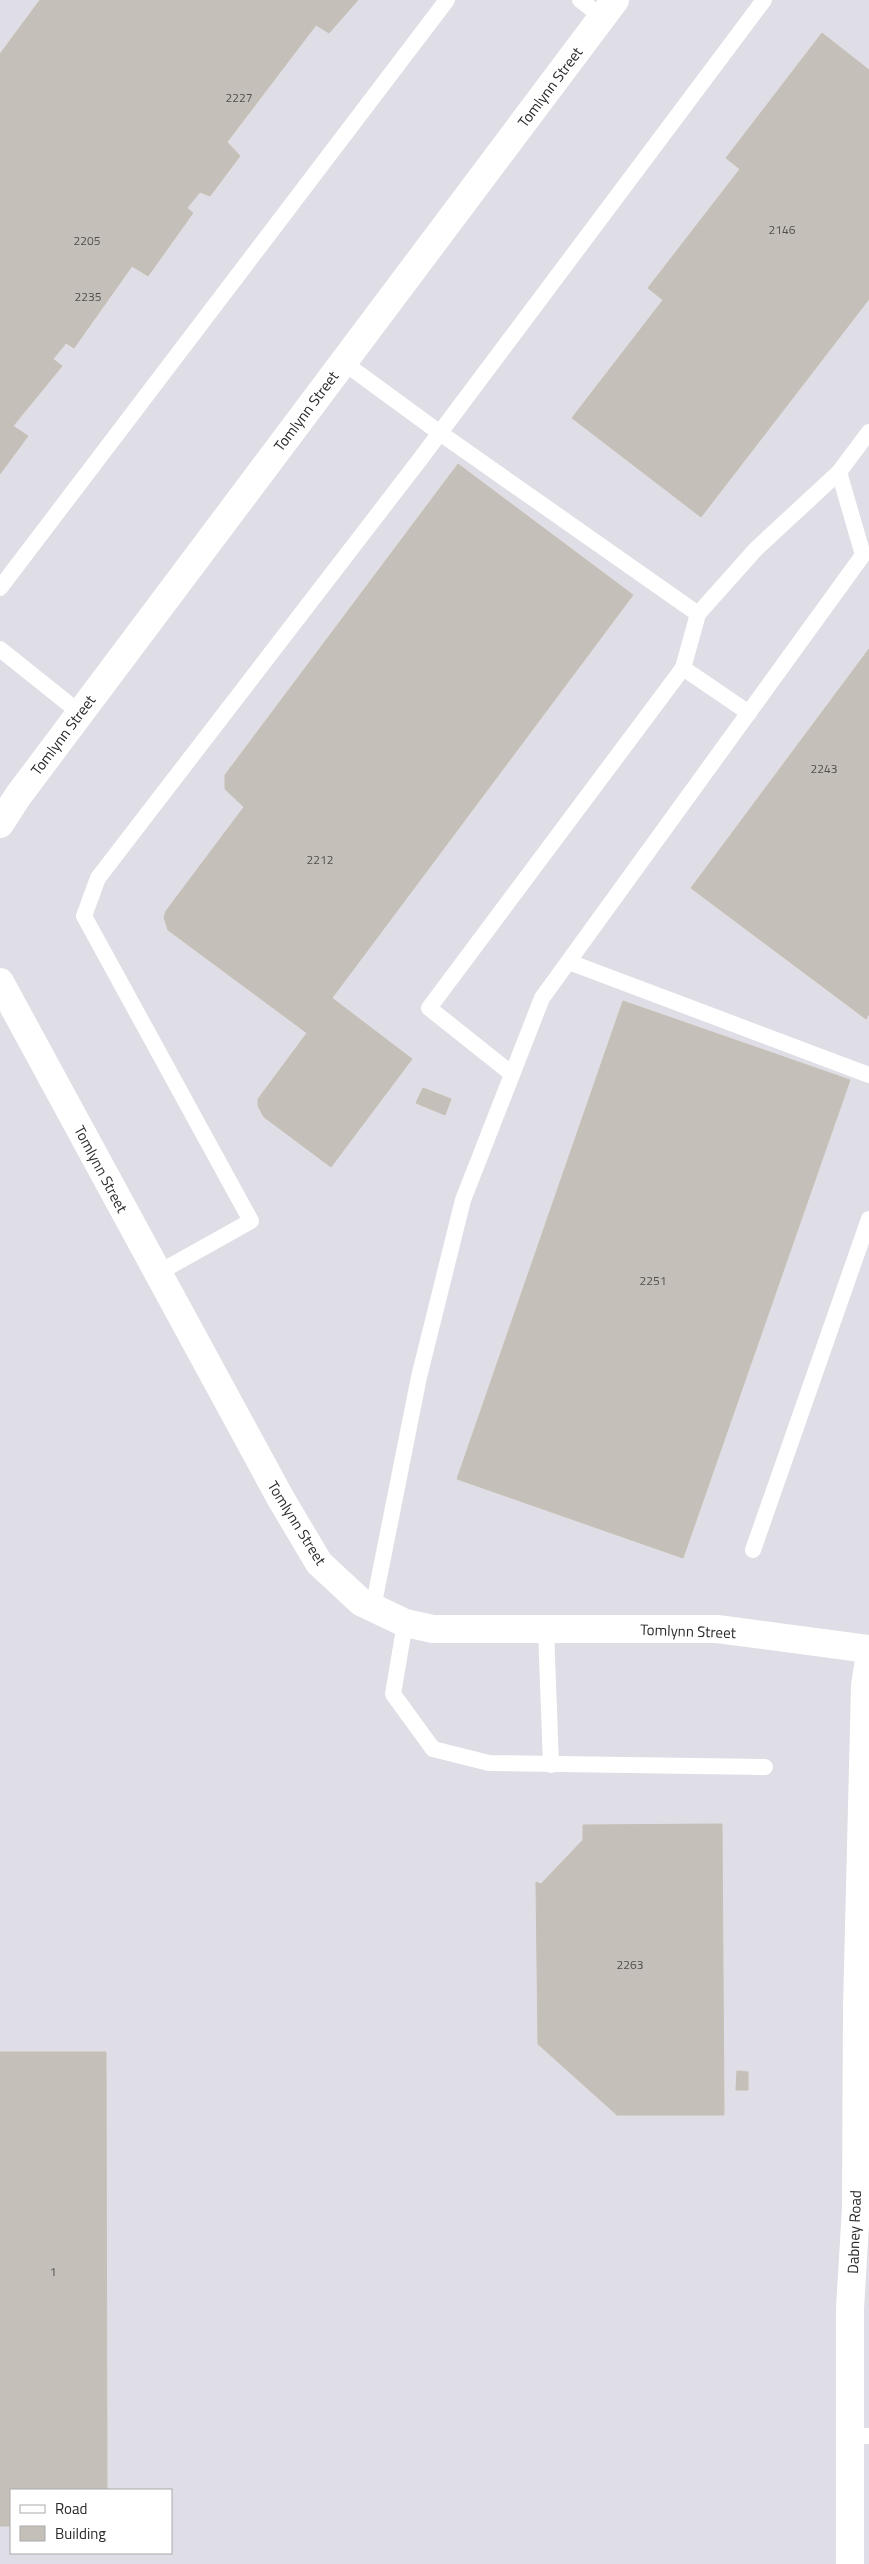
<svg xmlns="http://www.w3.org/2000/svg" width="869" height="2564" font-family="'Titillium Web',sans-serif">
	<style>
		.industrial { fill: #dfdde5; fill-rule: evenodd }
		.building { fill: #c4bfb8; stroke: #c7c0b6 }
		.lines { fill: none; stroke-linecap: round; stroke-linejoin: round }
		.service { stroke: #fff; stroke-width: 16 }
		.tertiary { stroke: #fff; stroke-width: 28 }
		.labels { text-anchor: middle; dominant-baseline: central; stroke-width: 5; stroke-linejoin: round; paint-order: stroke }
		.number-label { font-size: 12px; fill: #504f4e }
		.street-label { font-size: 15px; fill: #2a2a2a; stroke: #fff }
	</style>
	<rect width="100%" height="100%" fill="#ece4dc"/>
	<path class="industrial" d="M0 0H869V2564H0ZM11 2490H171V2553H11Z"/>
	<g class="building">
		<polygon points="40,0 358,0 329,33 316,25 227,142 240,156 210,196 200,192 187,208 193,213 148,276 132,266 74,348 66,343 53,359 62,366 13,426 28,436 0,474 0,54"/>
		<polygon points="822,33 869,70 869,299 701,517 572,418 663,300 648,288 740,169 726,158"/>
		<polygon points="458,464 633,595 332,998 412,1059 331,1167 264,1117 258,1106 258,1099 307,1033 168,930 164,917 166,911 244,807 225,789 225,775"/>
		<polygon points="869,649 869,1014 866,1019 691,888"/>
		<polygon points="623,1001 850,1080 683,1558 457,1479"/>
		<polygon points="423,1088 451,1099 445,1115 416,1103"/>
		<polygon points="722,1824 724,2115 617,2115 538,2044 536,1882 541,1884 583,1840 583,1825"/>
		<polygon points="0,2052 106,2052 107,2490 11,2490 11,2526 0,2526"/>
		<polygon points="737,2071 748,2072 748,2090 736,2090"/>
	</g>
	<g class="lines">
		<g class="service">
			<polyline points="580,0 602,17"/>
			<polyline points="343,362 440,433 698,614 683,668 749,713"/>
			<polyline points="0,588 447,0"/>
			<polyline points="698,614 756,549 839,472"/>
			<polyline points="0,649 80,713"/>
			<polyline points="569,962 869,1075"/>
			<polyline points="512,1074 429,1008 683,668"/>
			<polyline points="158,1273 251,1221 84,916 98,878 418,462 764,0"/>
			<polyline points="753,1550 869,1219"/>
			<polyline points="373,1608 419,1377 463,1200 542,998 863,555 839,472 869,432"/>
			<polyline points="405,1623 393,1694 433,1749 489,1763 765,1767"/>
			<polyline points="546,1629 551,1765"/>
			<polyline points="850,2436 869,2436"/>
		</g>
		<g class="tertiary">
			<polyline points="0,824 18,796 615,0"/>
			<polyline points="0,982 281,1499 319,1563 361,1602 405,1623 433,1629 717,1629 869,1649"/>
			<polyline points="850,2564 850,2309 856,2207 857,2007 865,1686 869,1660"/>
		</g>
	</g>
	<g class="labels">
		<g class="number-label">
			<text x="239" y="97">2227</text>
			<text x="782" y="229">2146</text>
			<text x="87" y="240">2205</text>
			<text x="88" y="296">2235</text>
			<text x="824" y="768">2243</text>
			<text x="320" y="859">2212</text>
			<text x="653" y="1280">2251</text>
			<text x="630" y="1964">2263</text>
			<text x="53" y="2271">1</text>
		</g>
		<g class="street-label">
			<text transform="translate(550 87) rotate(-53)">Tomlynn Street</text>
			<text transform="translate(306 411) rotate(-53)">Tomlynn Street</text>
			<text transform="translate(63 735) rotate(-53)">Tomlynn Street</text>
			<text transform="translate(101 1169) rotate(62)">Tomlynn Street</text>
			<text transform="translate(297 1523) rotate(58)">Tomlynn Street</text>
			<text transform="translate(688 1631) rotate(2)">Tomlynn Street</text>
			<text transform="translate(854 2232) rotate(-88)">Dabney Road</text>
		</g>
	</g>
	<rect x="10" y="2489" width="162" height="65" fill="#ffffff" stroke="#aaaaaa"/>
	<rect x="20" y="2505" width="25" height="8" fill="#ffffff" stroke="#aaaaaa"/>
	<text x="55" y="2514" font-size="15" fill="#2a2a2a">Road</text>
	<rect x="20" y="2526" width="25" height="15" fill="#c4bfb8" stroke="#aaaaaa"/>
	<text x="55" y="2539" font-size="15" fill="#2a2a2a">Building</text>
</svg>
